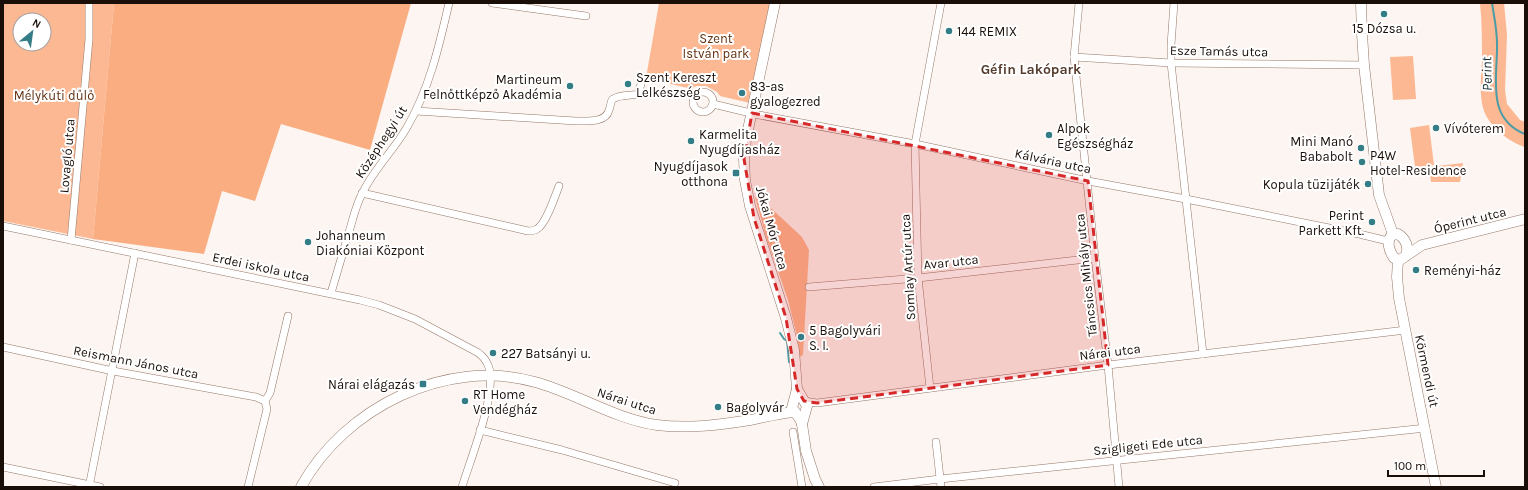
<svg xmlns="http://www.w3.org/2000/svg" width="1528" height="490" font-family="Karla,sans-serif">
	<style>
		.green { fill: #fcb892; fill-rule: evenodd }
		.forest { fill: #faad81 }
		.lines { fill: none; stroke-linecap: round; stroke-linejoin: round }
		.stream { stroke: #4d9ca5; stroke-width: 2 }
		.street-casing { stroke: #957767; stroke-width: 8 }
		.secondary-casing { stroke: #957767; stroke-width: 11 }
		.street { stroke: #fff; stroke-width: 7 }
		.secondary { stroke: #fff; stroke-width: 10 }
		.marked { fill: #d62828; fill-opacity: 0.2; stroke: #d62828; stroke-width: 3; stroke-dasharray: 8 5; stroke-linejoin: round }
		.poi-dot { fill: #357d86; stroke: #fff; stroke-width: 1.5 }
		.labels { text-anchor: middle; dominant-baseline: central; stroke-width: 4; stroke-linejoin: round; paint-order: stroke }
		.poi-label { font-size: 13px; fill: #190e08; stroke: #fff; text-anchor: start }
		.park-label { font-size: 13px; fill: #613111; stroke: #fff }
		.street-label { font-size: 13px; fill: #190e08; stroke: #fff }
		.neighbourhood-label { font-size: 14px; font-weight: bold; fill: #553b2c; stroke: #fff }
		.water-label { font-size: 14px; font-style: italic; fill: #192e31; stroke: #fff }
	</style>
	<rect width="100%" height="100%" fill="#fcf5f1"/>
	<g class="green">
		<path d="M3 3H114L93 239 3 221ZM20 20H44V44H20Z"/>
		<polygon points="659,3 770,3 750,103 720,96 717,92 706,86 696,86 692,89 646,78"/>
		<path d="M1480 3H1504L1507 35 1505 90 1507 104 1520 120 1525 122V147C1509 142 1490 127 1484 111 1479 98 1481 76 1482 62 1482 42 1482 23 1480 3Z"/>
		<polygon points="1413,56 1416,99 1393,100 1390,57"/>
		<polygon points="1429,125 1434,165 1415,167 1410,128"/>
		<polygon points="1463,163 1460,182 1431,182 1429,167"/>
		<polygon points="758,196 802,237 809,250 803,355 800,357 797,336 788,300 766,237 755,197"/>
	</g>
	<polygon class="forest" points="114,3 411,3 370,150 281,124 255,201 222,191 204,254 93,239"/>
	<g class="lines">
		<g class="stream">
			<path d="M1492 3C1494 16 1497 30 1497 43 1498 76 1485 118 1525 134"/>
			<polyline points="780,333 784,339 787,341"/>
			<polyline points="787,340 789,362"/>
		</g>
		<g class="street-casing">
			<g id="street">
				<polyline points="492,3 586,16"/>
				<polyline points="1079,3 1074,57 1095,258 1108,365 1119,487"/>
				<polyline points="1174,3 1171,45 1171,63 1203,354"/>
				<polyline points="1074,57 1171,63 1364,65"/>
				<circle cx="703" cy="102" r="10"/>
				<polyline points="713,104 759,115 915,144 1088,181 1186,199 1359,234 1388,241"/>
				<path d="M416 111 576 121C587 121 606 123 609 110 611 106 610 101 613 99 620 94 631 96 638 94L641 84"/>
				<path d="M362 193 528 231C531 231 534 231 537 229 546 224 555 196 559 186"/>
				<path d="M3 226 360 300 379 305 415 319 473 350C480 353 485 358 488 365 499 390 470 460 462 487"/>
				<polyline points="71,240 89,39 89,3"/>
				<polyline points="809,287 918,278 1095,258"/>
				<path d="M331 293C337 273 343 252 349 232 353 219 356 204 363 192 374 169 393 151 406 129 429 90 439 47 449 3"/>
				<polyline points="3,347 113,371 256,397 265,401"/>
				<polyline points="930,388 918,278 915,144 941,3"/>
				<polyline points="804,401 817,403 1108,365 1406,330"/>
				<polyline points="480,430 562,450 675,483"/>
				<polyline points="793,432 802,487"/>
				<polyline points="936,442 941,487"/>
				<polyline points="3,467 100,487"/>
				<polyline points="89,487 135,253"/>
				<polyline points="248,487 267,409 265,401 270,393 288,316"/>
				<polyline points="874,487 940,479 1426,428"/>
			</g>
		</g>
		<g class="secondary-casing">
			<g id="secondary">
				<polyline points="775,3 746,139 744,159 745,180 750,206 786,318 794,350 797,389 807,406 802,424"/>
				<polyline points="1361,3 1362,34 1364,65 1379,195 1393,234"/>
				<path d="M1406 256C1409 247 1406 239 1398 234L1392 235C1386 241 1389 251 1394 258L1400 260 1422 245 1525 219"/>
				<polyline points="1398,260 1397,277 1399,298 1436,487"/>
				<polyline points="797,389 792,408 800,419 802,424 806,451 815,479 819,487"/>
				<path d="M301 487C344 408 446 357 535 382 576 393 614 419 657 425 688 429 719 425 750 420 765 417 780 413 795 412"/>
			</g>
		</g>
		<use href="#street" class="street"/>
		<use href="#secondary" class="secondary"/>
	</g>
	<path class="marked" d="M752 113 1088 181 1108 365 817 403 804 401 797 389 786 318 754 218 744 159Z"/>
	<g class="poi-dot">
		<circle cx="1384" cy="14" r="4"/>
		<circle cx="949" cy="31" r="4"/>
		<circle cx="628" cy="84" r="4"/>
		<circle cx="570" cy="86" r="4"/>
		<circle cx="742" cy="93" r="4"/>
		<circle cx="1436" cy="128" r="4"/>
		<circle cx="1049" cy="135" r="4"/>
		<circle cx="691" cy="141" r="4"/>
		<circle cx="1361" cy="148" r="4"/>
		<circle cx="1362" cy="162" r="4"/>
		<rect x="732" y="169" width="8" height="8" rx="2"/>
		<circle cx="1368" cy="184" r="4"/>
		<circle cx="1372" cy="222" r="4"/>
		<circle cx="308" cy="242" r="4"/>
		<circle cx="1416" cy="270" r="4"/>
		<circle cx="801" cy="337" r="4"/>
		<circle cx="493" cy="353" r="4"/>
		<rect x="419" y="380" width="8" height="8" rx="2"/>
		<circle cx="465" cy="401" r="4"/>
		<circle cx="718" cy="407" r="4"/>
	</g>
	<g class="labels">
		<g class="poi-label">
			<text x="1384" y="28" text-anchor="middle">15 Dózsa u.</text>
			<text x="957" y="31">144 REMIX</text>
			<text x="636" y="77">Szent Kereszt<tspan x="636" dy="15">Lelkészség</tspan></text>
			<text x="562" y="79" text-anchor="end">Martineum<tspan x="562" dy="15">Felnőttképző Akadémia</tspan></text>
			<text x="750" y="86">83-as<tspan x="750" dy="15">gyalogezred</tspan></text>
			<text x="1057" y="128">Alpok<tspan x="1057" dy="15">Egészségház</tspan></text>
			<text x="1444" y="128">Vívóterem</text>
			<text x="699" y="134">Karmelita<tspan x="699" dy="15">Nyugdíjasház</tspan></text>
			<text x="1353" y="141" text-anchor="end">Mini Manó<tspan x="1353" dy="15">Bababolt</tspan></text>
			<text x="1370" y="155">P4W<tspan x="1370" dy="15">Hotel-Residence</tspan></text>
			<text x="728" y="166" text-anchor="end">Nyugdíjasok<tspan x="728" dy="15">otthona</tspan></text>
			<text x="1360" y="184" text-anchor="end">Kopula tüzijáték</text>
			<text x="1364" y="215" text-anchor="end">Perint<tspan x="1364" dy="15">Parkett Kft.</tspan></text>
			<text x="316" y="235">Johanneum<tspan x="316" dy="15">Diakóniai Központ</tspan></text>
			<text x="1424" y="270">Reményi-ház</text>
			<text x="809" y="330">5 Bagolyvári<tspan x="809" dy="15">S. I.</tspan></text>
			<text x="501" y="353">227 Batsányi u.</text>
			<text x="415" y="384" text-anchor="end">Nárai elágazás</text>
			<text x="473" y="394">RT Home<tspan x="473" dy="15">Vendégház</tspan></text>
			<text x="726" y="407">Bagolyvár</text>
		</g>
		<g class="park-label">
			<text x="716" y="38">Szent<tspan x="716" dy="15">István park</tspan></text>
			<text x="54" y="95">Mélykúti dűlő</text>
		</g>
		<g class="street-label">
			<text transform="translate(1219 51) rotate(1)">Esze Tamás utca</text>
			<text transform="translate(381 142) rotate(-57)">Középhegyi út</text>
			<text transform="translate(67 156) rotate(-85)">Lovagló utca</text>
			<text transform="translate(1053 161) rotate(12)">Kálvária utca</text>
			<text transform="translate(1470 220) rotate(-14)">Óperint utca</text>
			<text transform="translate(772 228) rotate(74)">Jókai Mór utca</text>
			<text transform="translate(951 262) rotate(-6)">Avar utca</text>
			<text transform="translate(261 267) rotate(12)">Erdei iskola utca</text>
			<text transform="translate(908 267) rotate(-93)">Somlay Artúr utca</text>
			<text transform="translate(1086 275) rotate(-96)">Táncsics Mihály utca</text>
			<text transform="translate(1110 352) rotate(-7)">Nárai utca</text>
			<text transform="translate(136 362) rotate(11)">Reismann János utca</text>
			<text transform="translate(1427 371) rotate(78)">Körmendi út</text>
			<text transform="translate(627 401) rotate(18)">Nárai utca</text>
			<text transform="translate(1148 445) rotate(-6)">Szigligeti Ede utca</text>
		</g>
		<g class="neighbourhood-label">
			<text x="1031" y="69">Géfin Lakópark</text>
		</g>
		<g class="water-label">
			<text transform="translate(1487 74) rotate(-91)">Perint</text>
		</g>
	</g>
	<rect width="1528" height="490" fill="none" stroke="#190e08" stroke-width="8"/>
	<g transform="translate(32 32) rotate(29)"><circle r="19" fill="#ffffff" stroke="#a39f9c"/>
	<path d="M0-3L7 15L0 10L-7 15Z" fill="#357d86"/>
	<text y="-6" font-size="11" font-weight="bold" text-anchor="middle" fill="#190e08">N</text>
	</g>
	<path d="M1388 470v6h96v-6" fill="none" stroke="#190e08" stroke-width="2"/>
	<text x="1394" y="470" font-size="12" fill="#190e08" stroke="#ffffff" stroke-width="3" paint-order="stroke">100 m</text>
</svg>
